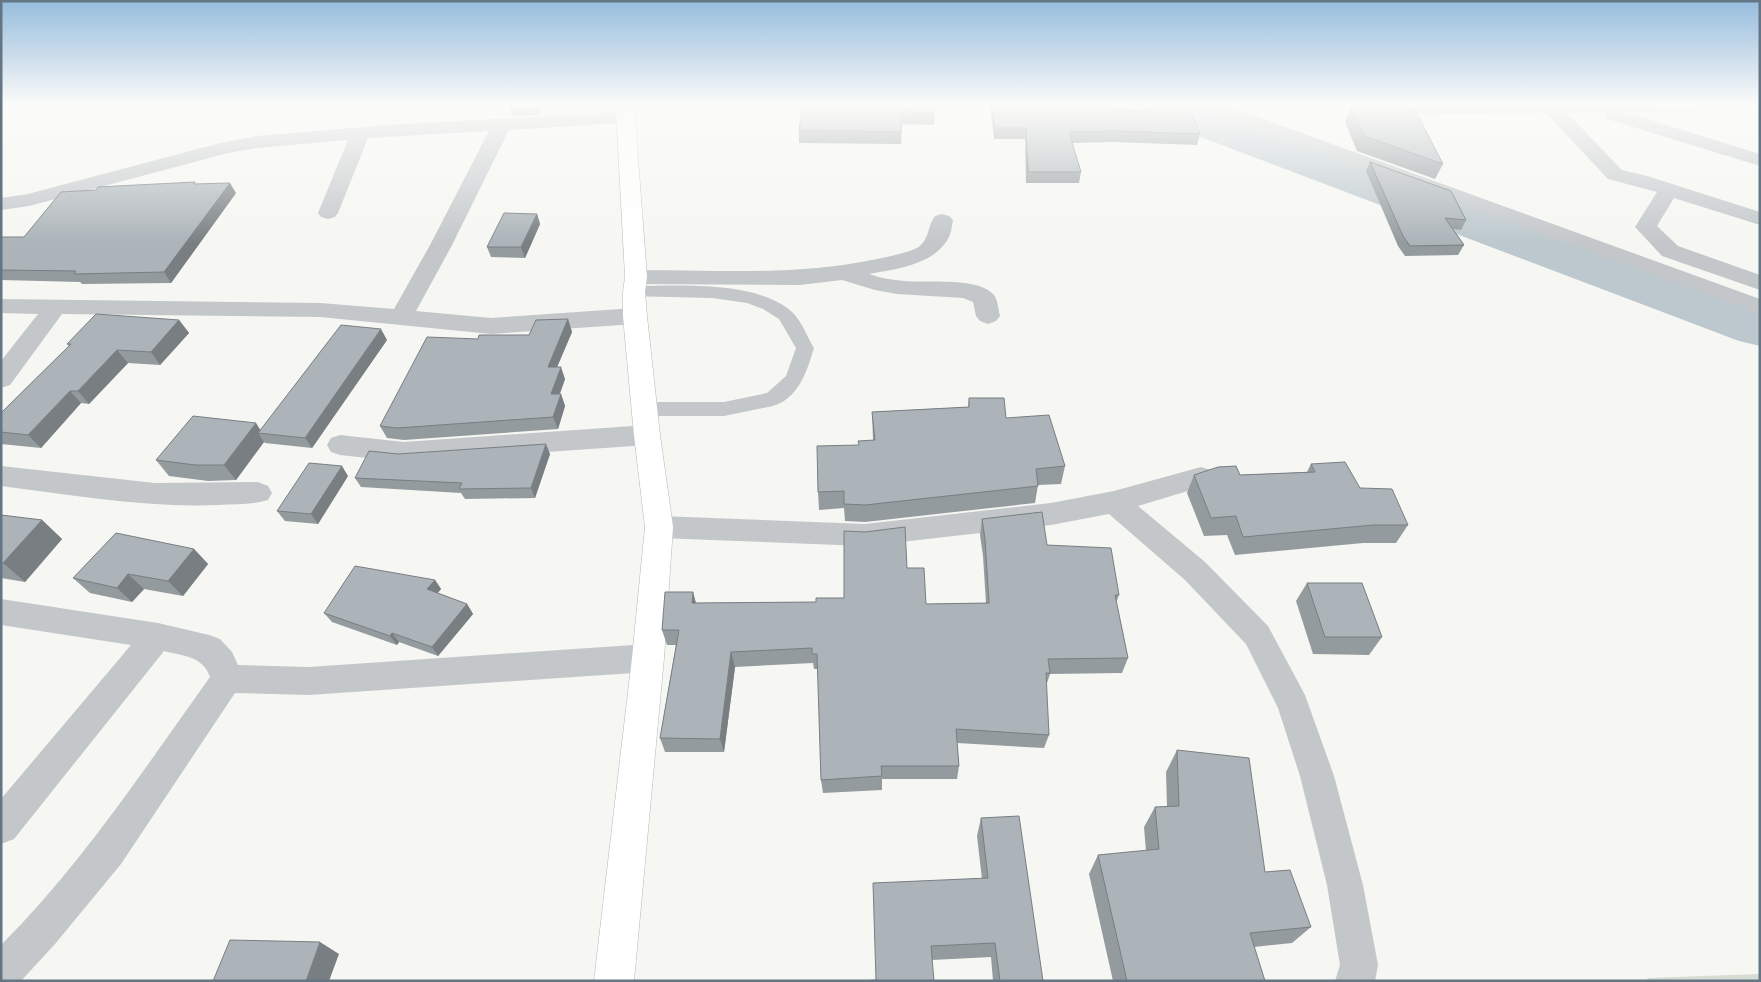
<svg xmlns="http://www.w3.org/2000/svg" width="1761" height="982" font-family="'IBM Plex Sans',sans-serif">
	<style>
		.green { fill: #d7ddd3 }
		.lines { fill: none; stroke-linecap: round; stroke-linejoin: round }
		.river { fill: #bcc8cd; fill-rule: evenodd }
		.secondary-casing { stroke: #b3b9bd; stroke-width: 1 }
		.lane { fill: #c3c7ca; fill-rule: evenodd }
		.street { fill: #c3c7ca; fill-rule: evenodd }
		.secondary { fill: #fff; fill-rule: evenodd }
		.wall { fill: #949b9f }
		.shaded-wall { fill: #787e82 }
		.building { fill: #acb4b9; stroke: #787e82 }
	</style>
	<rect width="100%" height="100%" fill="#f6f6f2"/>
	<polygon class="green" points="1760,974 1760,981 1646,981 1648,978"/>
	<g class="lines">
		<polygon class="river" points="1138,106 1204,106 1760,306 1760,346 1739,341 1145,116"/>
		<g class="secondary-casing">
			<polygon id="secondary" points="616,106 634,106 647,277 645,292 647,316 660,435 673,527 664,658 634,981 594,981 632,658 645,527 634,435 623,316 623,292 625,277"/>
		</g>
		<path class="lane" d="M634 286C679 286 756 280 792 312 802 321 807 337 814 348 807 371 799 398 773 406L724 416H645L638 414 635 409 638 404 645 402H724L767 393 786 376 796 348 779 319 763 309 747 303 712 298 628 296 625 292 628 288Z"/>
		<g class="street">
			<polygon points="1201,106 1227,106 1760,299 1760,314 1204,110"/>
			<polygon points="1353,106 1709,106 1706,110 1700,111 1624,112 1760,154 1760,166 1607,119 1605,115 1607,112 1567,113 1622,170 1647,176 1760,212 1760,225 1674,198 1657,226 1678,246 1760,275 1760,290 1662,256 1635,227 1657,192 1608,179 1546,113 1370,115 1356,110"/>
			<polygon points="626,112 633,114 635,118 633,122 509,130 451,247 416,311 491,318 635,308 643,311 647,316 643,321 635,324 491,334 320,317 62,314 10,385 1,388 1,361 38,314 1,313 1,299 320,303 394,309 429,247 489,131 368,138 338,213 335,217 328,219 321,217 318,213 348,140 257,148 228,153 29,206 1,210 1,198 28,194 220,143 257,136 401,124"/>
			<path d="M942 214 949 216 953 220C952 226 951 234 948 239 933 265 896 269 869 274 881 278 892 280 904 281 926 283 977 277 993 294 998 299 998 309 1000 316L996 321 988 324 980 321 976 316 973 302 963 298 897 294 875 290 842 280 800 285 636 284 628 282 625 277 628 272 636 270C715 270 795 276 872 260 886 257 904 254 917 248 930 240 927 226 935 216Z"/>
			<polygon points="647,425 656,428 660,435 656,442 647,445 404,462 340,455 331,452 327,445 331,438 340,435 404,442"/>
			<path d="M1 466 155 483 258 482 268 486 272 493 268 500C252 505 235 504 218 505 146 508 73 495 1 486Z"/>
			<polygon points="1201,467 1211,470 1215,477 1211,484 1138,506 1205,562 1268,626 1305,695 1334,776 1363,885 1378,965 1375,981 1335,981 1340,965 1327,885 1300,776 1278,708 1246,644 1185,580 1109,514 1051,525 865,546 659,538 649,535 645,527 649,519 659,516 865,524 1051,503 1114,491"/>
			<path d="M1 599 158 623 209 635 220 639 232 652 238 665 309 667 648 644 659 648 664 658 659 668 648 672 309 695 235 693 121 864 55 944 21 981H1V945C82 864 144 769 210 677 203 656 183 656 164 651L14 839 1 844V799L131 645 1 625Z"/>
		</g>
		<use href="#secondary" class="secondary"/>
	</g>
	<g class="wall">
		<polygon points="509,106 541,106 539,115 512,116"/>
		<polygon points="803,106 935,106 934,125 902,124 901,144 799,143 799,130"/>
		<polygon points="990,106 1077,106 1200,134 1197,145 1113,142 1072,143 1081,172 1079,183 1026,183 1025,139 994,139"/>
		<polygon points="1351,107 1443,164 1435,179 1357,151 1345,122"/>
		<polygon points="1370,162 1466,220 1461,230 1453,229 1464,245 1458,255 1405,256 1398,246 1366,171"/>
		<polygon points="196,184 236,193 171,283 82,284 80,282 1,280 1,237 24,237 96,190"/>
		<polygon points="537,214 540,224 525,258 491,257 487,247"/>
		<polygon points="568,319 572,332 557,367 565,379 560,394 561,394 565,406 558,429 404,440 387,438 380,426 478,339 529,335"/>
		<polygon points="179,320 189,333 160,365 128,363 89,404 81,403 41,448 1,444 1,413 69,346 67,344"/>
		<polygon points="387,340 312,448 265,443 264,442 236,480 208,481 169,476 156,460 261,430"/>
		<polygon points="969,398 1006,418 1065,466 1061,484 1038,485 1035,503 865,522 845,521 844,508 819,510 818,492 873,440 872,412 968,407"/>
		<polygon points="398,454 550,454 535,498 465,499 461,493 361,487 355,478"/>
		<polygon points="1311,464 1360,488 1408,525 1396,543 1363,543 1235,555 1227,535 1204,536 1187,493 1194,475 1240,475 1307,472"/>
		<polygon points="348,476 318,524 285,521 277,511"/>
		<polygon points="1,515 42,520 62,539 25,582 1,578"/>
		<polygon points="982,519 1047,545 1119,595 1116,603 1128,658 1122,673 1050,674 1046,686 1049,735 1044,748 957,743 959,766 957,779 882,779 882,790 823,793 821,780 818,669 814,669 813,663 735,667 724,752 665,752 660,738 676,645 667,645 662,630 693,592 696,603 816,602 844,598 907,568 926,604 986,603 983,556 980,535"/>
		<polygon points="194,549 208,564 183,596 144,589 132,602 90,593 73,578"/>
		<polygon points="435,580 441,589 437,593 467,604 473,614 438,656 399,642 397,645 332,622 324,613"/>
		<polygon points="1307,583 1382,637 1369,655 1313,654 1296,601"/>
		<polygon points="1177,750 1265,872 1311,927 1292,943 1254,947 1265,981 1113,981 1089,874 1098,855 1146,851 1144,827 1155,807 1167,807 1166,772"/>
		<polygon points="981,818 1043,981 993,981 991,957 932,960 876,980 982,879 977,836"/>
	</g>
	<g class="shaded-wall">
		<polygon points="536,106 541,106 539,115"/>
		<polygon points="230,183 236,193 171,283 164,272"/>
		<polygon points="537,214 540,224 525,258 521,247"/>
		<polygon points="568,319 572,332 552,379 548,367"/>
		<polygon points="179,320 189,333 160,365 151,352"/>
		<polygon points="381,329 387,340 312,448 305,438"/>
		<polygon points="117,350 128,363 89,404 78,391"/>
		<polygon points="561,367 565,379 555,406 551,394"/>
		<polygon points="70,391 81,403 41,448 28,435"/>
		<polygon points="561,394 565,406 558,429 553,417"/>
		<polygon points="256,423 263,434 258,433 264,442 236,480 224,465"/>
		<polygon points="546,444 550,454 535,498 531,488"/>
		<polygon points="342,466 348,476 318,524 311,514"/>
		<polygon points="42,520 62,539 25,582 3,563"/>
		<polygon points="194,549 208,564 183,596 168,581"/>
		<polygon points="128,574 144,589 132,602 117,588"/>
		<polygon points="435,580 441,589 433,599 427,589"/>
		<polygon points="693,592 697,608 692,603"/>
		<polygon points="467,604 473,614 438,656 432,647"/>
		<polygon points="392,633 399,642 397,645 390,636"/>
		<polygon points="731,652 735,667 724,752 720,739"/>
		<polygon points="320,942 339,954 329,981 306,981"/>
	</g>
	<g class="building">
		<polygon points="803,106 935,106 934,113 902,111 901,132 799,130"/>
		<polygon points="992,106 1077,106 1152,111 1168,106 1188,106 1200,134 1116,131 1069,132 1081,172 1028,172 1026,128 995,128"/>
		<polygon points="1351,107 1415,110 1443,164 1364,136"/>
		<polygon points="1370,162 1451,191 1466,220 1445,218 1464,245 1410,246 1403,236"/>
		<polygon points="195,182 194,184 230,183 164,272 74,274 76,271 1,270 1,237 24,237 61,192 96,190 98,187"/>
		<polygon points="504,213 537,214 521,247 487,247"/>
		<polygon points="96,314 179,320 151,352 117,350 78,391 70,391 28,435 1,432 1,413 71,344 67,344"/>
		<polygon points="568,319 548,367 561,367 551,394 561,394 553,417 397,428 380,426 427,337 478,339 479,335 529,335 536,320"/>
		<polygon points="341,325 381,329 305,438 258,433"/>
		<polygon points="969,398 1004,398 1006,418 1049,415 1065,466 1036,469 1038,486 865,505 844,504 844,491 818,492 817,446 859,445 858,441 875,440 872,412 969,407"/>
		<polygon points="193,416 256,423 224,465 195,465 156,460"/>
		<polygon points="546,444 531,488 459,489 462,483 355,478 369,451 398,454"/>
		<polygon points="1345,462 1360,488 1392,489 1408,525 1374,525 1243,537 1236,516 1211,518 1194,475 1218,467 1236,466 1240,475 1315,472 1311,464"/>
		<polygon points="309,463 342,466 311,514 277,511"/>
		<polygon points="1042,512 1047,545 1111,548 1119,595 1115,595 1128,658 1048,659 1050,673 1046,673 1049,735 956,729 959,766 881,766 882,776 821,780 817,654 812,654 812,648 731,652 720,739 660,738 679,630 662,630 665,592 693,592 692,603 816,602 816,598 844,598 844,531 865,532 905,527 907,568 924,568 926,604 989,603 985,539 982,519"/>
		<polygon points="1,515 42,520 3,563 1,563"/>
		<polygon points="116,533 194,549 168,581 128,574 117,588 73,578"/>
		<polygon points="355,566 435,580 427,589 467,604 432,647 392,633 390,636 324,613"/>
		<polygon points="1307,583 1362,583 1382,637 1325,637"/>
		<polygon points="1177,750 1249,758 1265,872 1290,870 1311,927 1250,933 1265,981 1127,981 1098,855 1159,849 1155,807 1179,806"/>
		<polygon points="1019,816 1043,981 1000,981 995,943 931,946 934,981 861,981 876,980 873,883 988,878 981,818"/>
		<polygon points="230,940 320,942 306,981 213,981"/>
	</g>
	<linearGradient id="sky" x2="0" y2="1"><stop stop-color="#96bcdd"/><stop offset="0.43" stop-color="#fbfbf9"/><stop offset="1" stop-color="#fbfbf9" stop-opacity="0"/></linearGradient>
	<rect width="1761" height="244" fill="url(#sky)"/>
	<rect width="1761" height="982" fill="none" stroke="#647684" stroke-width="5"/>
</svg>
